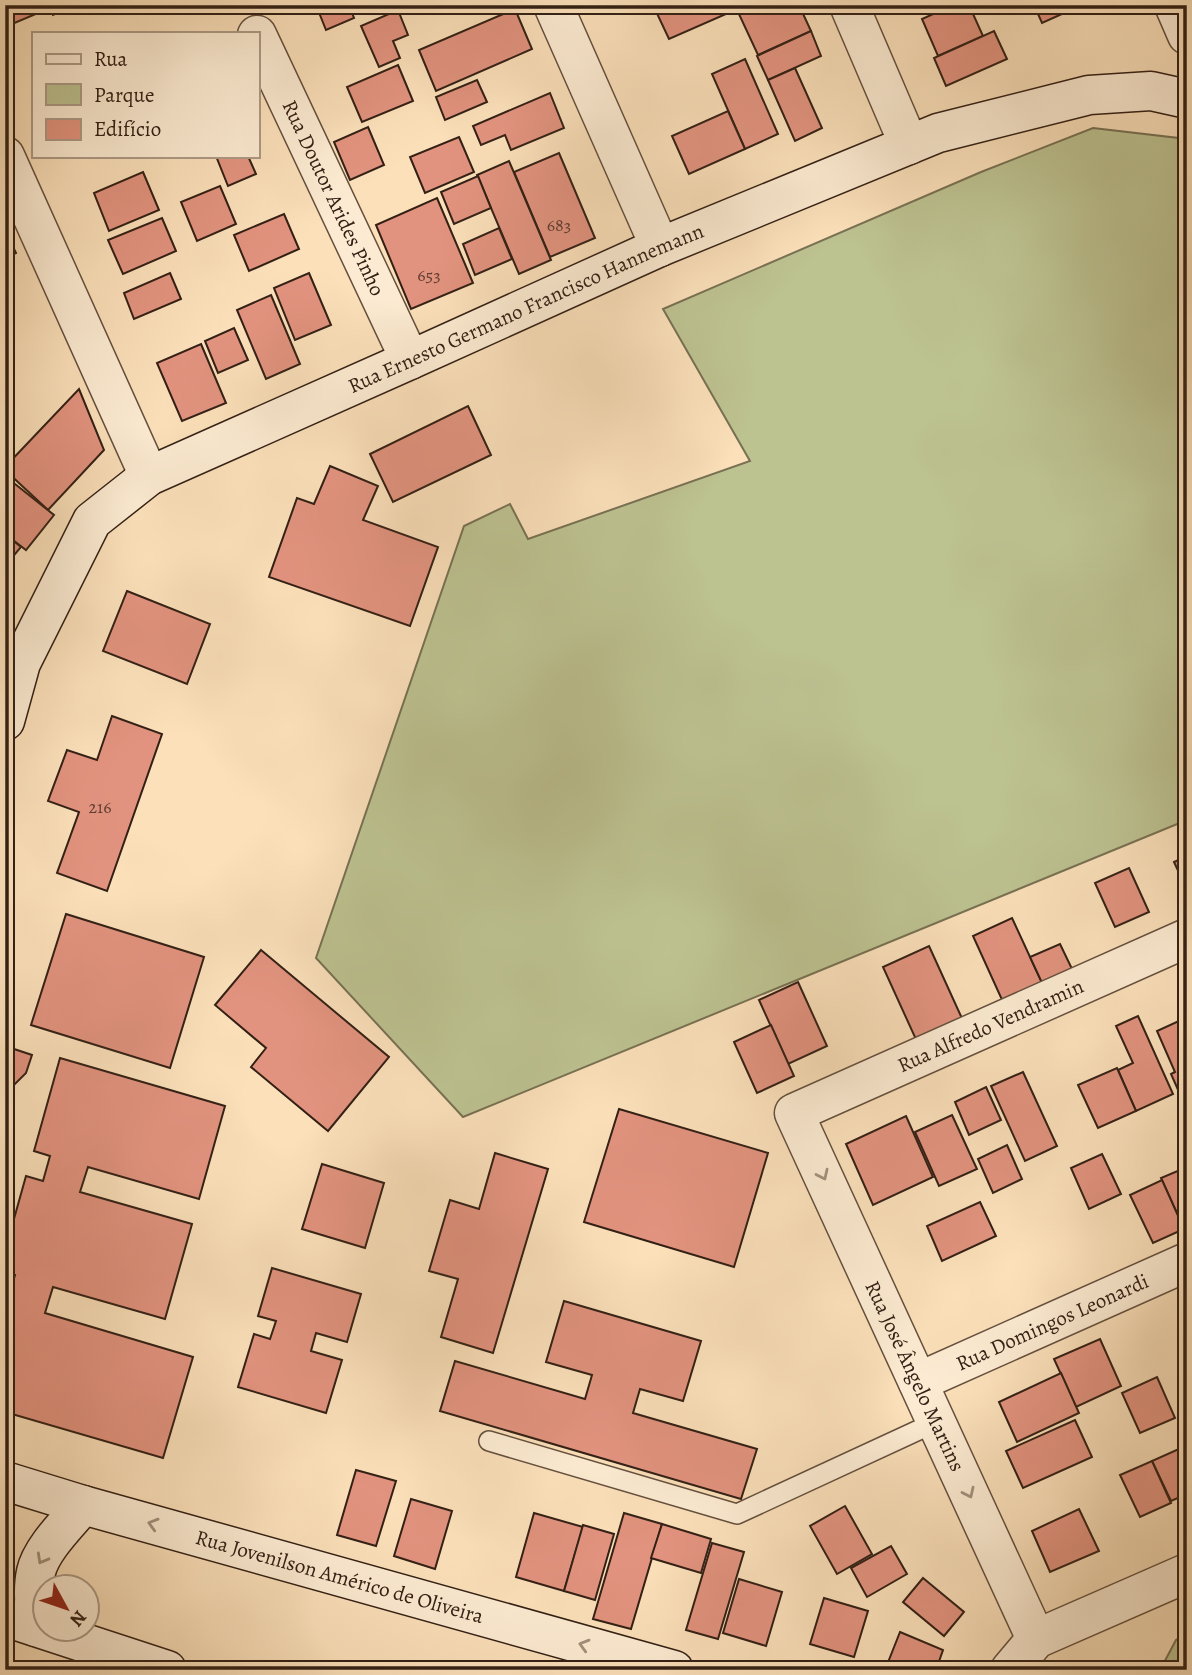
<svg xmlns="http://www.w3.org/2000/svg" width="1192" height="1675" font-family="Alegreya,serif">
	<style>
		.green { fill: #bdc291; stroke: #787153; stroke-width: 2 }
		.building { fill: #e2937f; stroke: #332015; stroke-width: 2 }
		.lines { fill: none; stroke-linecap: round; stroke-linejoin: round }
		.lane-casing { stroke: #65503e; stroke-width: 22 }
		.street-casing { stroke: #65503e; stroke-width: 41 }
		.secondary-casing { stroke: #332015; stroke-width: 41 }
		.lane { stroke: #fcebd2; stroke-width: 19 }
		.street { stroke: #fcebd2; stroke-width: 38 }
		.secondary { stroke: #fcebd2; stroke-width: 38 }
		.oneway { stroke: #a2907d }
		.labels { text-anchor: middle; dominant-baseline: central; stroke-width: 5; stroke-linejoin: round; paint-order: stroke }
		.number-label { font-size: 18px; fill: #5f3d30 }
		.street-label { font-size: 21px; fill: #332015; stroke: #fcebd2 }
	</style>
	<rect width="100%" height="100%" fill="#fbe0ba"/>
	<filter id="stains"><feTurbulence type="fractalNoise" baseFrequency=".00286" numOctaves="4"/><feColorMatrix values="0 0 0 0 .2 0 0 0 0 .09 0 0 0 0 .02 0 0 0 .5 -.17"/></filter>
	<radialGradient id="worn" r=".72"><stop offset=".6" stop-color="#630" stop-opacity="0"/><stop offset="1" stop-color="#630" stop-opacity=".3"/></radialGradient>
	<g class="green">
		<polygon points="1093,128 1187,139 1187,820 463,1117 316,958 464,526 510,504 528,539 750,461 663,309 981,172"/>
		<polygon points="1187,1633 1187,1670 1160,1670 1176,1640"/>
	</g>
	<g class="building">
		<polygon points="5,5 41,5 43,11 5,27"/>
		<polygon points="49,5 75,5 53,15"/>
		<polygon points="316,5 349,5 354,18 326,30"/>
		<polygon points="653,5 722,5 726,14 669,39"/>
		<polygon points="752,5 799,5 811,31 758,55 738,12"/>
		<polygon points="953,5 969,5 983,36 938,56 922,19"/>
		<polygon points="1034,5 1082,5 1042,23"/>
		<polygon points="515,9 532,49 436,91 419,50"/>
		<polygon points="398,10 408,35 393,41 400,58 379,67 361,26"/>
		<polygon points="811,31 821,56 768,80 757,56"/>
		<polygon points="994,31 1007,59 946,86 934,58"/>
		<polygon points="745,59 778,134 745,149 712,74"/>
		<polygon points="398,65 413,101 362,122 347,87"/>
		<polygon points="795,68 822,128 795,141 768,80"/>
		<polygon points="477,80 487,102 445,120 436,97"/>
		<polygon points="550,93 564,128 511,150 505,135 481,145 473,126"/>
		<polygon points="728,111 745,149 689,174 672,136"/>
		<polygon points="368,127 384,165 350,180 334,142"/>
		<polygon points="459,137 474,172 425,193 410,157"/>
		<polygon points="559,153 595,238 550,257 514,172"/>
		<polygon points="216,156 248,156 256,174 228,186"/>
		<polygon points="509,161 551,260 519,274 477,175"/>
		<polygon points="143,172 159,210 109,231 94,193"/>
		<polygon points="478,176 491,208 454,224 441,192"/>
		<polygon points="220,186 236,224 197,241 181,202"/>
		<polygon points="437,198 473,283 411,309 376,225"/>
		<polygon points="284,214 299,249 249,271 234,235"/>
		<polygon points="162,218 176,251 123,274 108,240"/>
		<polygon points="499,228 512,259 475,275 463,244"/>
		<polygon points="5,230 16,253 5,258"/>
		<polygon points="170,273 181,299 134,319 124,293"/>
		<polygon points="309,273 331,325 295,340 274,288"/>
		<polygon points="271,295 300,364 266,379 237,310"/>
		<polygon points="234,328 248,360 218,373 205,341"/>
		<polygon points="201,344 226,403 182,421 157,363"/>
		<polygon points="79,389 104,450 48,510 5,470 5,467"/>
		<polygon points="468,406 491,455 393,502 370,454"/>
		<polygon points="330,466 378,486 363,520 438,547 410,626 269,577 297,498 314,504"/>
		<polygon points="5,476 54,515 26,550 5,534"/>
		<polygon points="5,534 21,547 5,566"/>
		<polygon points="127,591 210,624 187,684 103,651"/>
		<polygon points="112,716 162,734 107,891 57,873 79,812 48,801 67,750 97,760"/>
		<polygon points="1187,856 1187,890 1174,862"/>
		<polygon points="1129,868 1149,912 1115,927 1095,883"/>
		<polygon points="66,914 204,957 170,1068 31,1025"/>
		<polygon points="1012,918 1043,985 1003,1002 973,936"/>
		<polygon points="1060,944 1073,971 1043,985 1030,957"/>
		<polygon points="929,946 965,1025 919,1046 883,967"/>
		<polygon points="261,950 389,1057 328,1131 251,1067 266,1048 215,1005"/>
		<polygon points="798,982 827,1046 788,1064 759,1000"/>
		<polygon points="1138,1016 1173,1094 1136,1111 1118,1070 1133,1063 1116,1026"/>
		<polygon points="1181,1020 1187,1033 1187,1100 1183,1101 1171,1074 1175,1072 1157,1031"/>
		<polygon points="771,1025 794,1076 757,1093 734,1042"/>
		<polygon points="5,1046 32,1055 26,1073 11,1088 5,1090"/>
		<polygon points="60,1058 225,1106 199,1199 88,1167 80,1192 192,1224 165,1319 53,1287 45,1313 193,1357 163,1458 5,1412 5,1301 7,1302 15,1275 5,1273 5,1251 26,1176 43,1181 50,1156 34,1151"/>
		<polygon points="1117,1068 1136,1111 1098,1128 1078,1085"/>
		<polygon points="1023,1072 1057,1146 1025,1161 991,1086"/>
		<polygon points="986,1087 1001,1120 969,1135 955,1102"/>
		<polygon points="619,1109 768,1153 734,1267 584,1222"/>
		<polygon points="952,1115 977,1169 939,1186 915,1132"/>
		<polygon points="906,1116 933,1177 873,1205 846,1144"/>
		<polygon points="1007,1145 1022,1179 993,1193 978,1159"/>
		<polygon points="495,1153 548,1169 493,1353 441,1337 458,1279 429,1271 450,1200 479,1209"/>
		<polygon points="1102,1154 1121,1194 1089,1209 1071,1168"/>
		<polygon points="322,1164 384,1183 365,1248 302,1229"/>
		<polygon points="1187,1167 1187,1227 1184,1229 1161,1178"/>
		<polygon points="1162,1180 1184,1229 1153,1243 1130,1195"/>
		<polygon points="980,1202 996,1236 942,1261 927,1226"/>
		<polygon points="272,1268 361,1294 347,1342 316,1333 311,1351 342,1360 326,1413 238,1387 254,1334 270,1339 276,1321 258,1316"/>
		<polygon points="564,1301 701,1341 683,1401 640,1389 633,1413 757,1449 741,1499 440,1411 455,1361 585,1399 592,1375 546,1362"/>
		<polygon points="1100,1339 1121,1386 1076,1407 1054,1359"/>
		<polygon points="1061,1373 1079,1413 1017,1442 999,1402"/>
		<polygon points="1157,1377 1175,1418 1140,1433 1122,1393"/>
		<polygon points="1075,1420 1092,1457 1023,1488 1006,1451"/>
		<polygon points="1181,1448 1187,1460 1187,1494 1171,1501 1152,1461"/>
		<polygon points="1152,1461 1171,1503 1140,1517 1120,1475"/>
		<polygon points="356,1470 396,1481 376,1546 337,1535"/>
		<polygon points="411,1499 452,1511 435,1569 394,1556"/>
		<polygon points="845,1506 872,1554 837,1574 810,1526"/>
		<polygon points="1079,1509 1099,1551 1050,1572 1032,1531"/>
		<polygon points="534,1513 583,1527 564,1591 516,1577"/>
		<polygon points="624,1513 662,1524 631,1629 593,1619"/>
		<polygon points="662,1524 711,1539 701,1573 651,1558"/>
		<polygon points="583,1525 614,1534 595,1600 564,1591"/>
		<polygon points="712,1543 744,1552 718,1639 686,1630"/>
		<polygon points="891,1546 907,1574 867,1597 851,1568"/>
		<polygon points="923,1578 964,1612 944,1636 903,1602"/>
		<polygon points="739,1579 782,1592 766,1646 723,1633"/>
		<polygon points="824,1598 868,1611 854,1657 810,1644"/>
		<polygon points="900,1632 943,1650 936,1670 885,1670"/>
	</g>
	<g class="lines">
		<g class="lane-casing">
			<polyline id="lane" points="489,1441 737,1514 936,1422"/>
		</g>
		<g class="street-casing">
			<g id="street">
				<polyline points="553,5 660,247"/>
				<polyline points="849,5 909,145"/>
				<polyline points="1174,5 1187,35"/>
				<path id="s1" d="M257 35 410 360"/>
				<polyline points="5,156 149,476"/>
				<path id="s2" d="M918 1382 1187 1262"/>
				<path id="s3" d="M1036 1639 794 1113 1187 938"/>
				<polyline points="1010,1670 1036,1639 1187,1573"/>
			</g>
		</g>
		<g class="secondary-casing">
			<g id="secondary">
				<path id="s4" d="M5 721 21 663 92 521 149 476 410 360 660 247 938 133 1089 95 1151 91 1187 99"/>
				<path id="s5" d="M5 1481 83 1505 674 1670"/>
				<polyline points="5,1617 167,1670"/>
				<path d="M36 1627C35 1609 32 1590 36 1572 41 1549 68 1523 83 1505"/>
			</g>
		</g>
		<use href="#lane" class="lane"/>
		<use href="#street" class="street"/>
		<use href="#secondary" class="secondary"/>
	</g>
	<defs><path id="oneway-chevron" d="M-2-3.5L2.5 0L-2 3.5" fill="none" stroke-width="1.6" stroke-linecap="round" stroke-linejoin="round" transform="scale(1.75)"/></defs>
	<g class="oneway">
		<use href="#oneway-chevron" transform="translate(823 1175) rotate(65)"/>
		<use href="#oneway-chevron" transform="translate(969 1493) rotate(65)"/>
		<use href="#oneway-chevron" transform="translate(153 1524) rotate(-164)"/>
		<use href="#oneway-chevron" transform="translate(42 1559) rotate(119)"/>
		<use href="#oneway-chevron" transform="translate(584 1645) rotate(-164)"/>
	</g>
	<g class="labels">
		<g class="number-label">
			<text x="559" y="225">683</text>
			<text x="429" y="275">653</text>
			<text x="100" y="807">216</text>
		</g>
		<g class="street-label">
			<text stroke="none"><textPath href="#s1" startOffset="180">Rua Doutor Arides Pinho</textPath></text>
			<text stroke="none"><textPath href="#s4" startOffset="704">Rua Ernesto Germano Francisco Hannemann</textPath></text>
			<text stroke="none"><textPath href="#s3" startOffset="794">Rua Alfredo Vendramin</textPath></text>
			<text stroke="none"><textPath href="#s2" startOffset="147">Rua Domingos Leonardi</textPath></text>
			<text transform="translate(915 1376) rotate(65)">Rua José Ângelo Martins</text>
			<text stroke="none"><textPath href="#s5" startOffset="348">Rua Jovenilson Américo de Oliveira</textPath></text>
		</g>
	</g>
	<rect width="1192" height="1675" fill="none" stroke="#fbe0ba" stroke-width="28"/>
	<rect x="7" y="7" width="1178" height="1661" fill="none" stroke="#332015" stroke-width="3.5"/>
	<rect x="14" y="14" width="1164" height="1647" fill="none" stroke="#332015" stroke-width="2"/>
	<rect x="32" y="32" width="228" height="126" fill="#fcebd2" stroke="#ac9a86" stroke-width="2"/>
	<rect x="46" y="54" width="35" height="10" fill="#fcebd2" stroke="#ac9a86" stroke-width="2"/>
	<text x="94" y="66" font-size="21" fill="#332015">Rua</text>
	<rect x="46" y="84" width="35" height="21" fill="#bdc291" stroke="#ac9a86" stroke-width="2"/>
	<text x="94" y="102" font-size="21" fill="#332015">Parque</text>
	<rect x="46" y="119" width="35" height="21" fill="#e2937f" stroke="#ac9a86" stroke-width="2"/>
	<text x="94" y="136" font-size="21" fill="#332015">Edifício</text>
	<g transform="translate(66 1608) rotate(130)"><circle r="33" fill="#fcebd2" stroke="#ac9a86" stroke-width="2"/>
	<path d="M0-5L12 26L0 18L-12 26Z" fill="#8f2418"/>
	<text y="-10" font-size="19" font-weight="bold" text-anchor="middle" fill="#332015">N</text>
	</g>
	<rect width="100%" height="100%" filter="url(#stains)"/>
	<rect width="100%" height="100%" fill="url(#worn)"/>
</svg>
